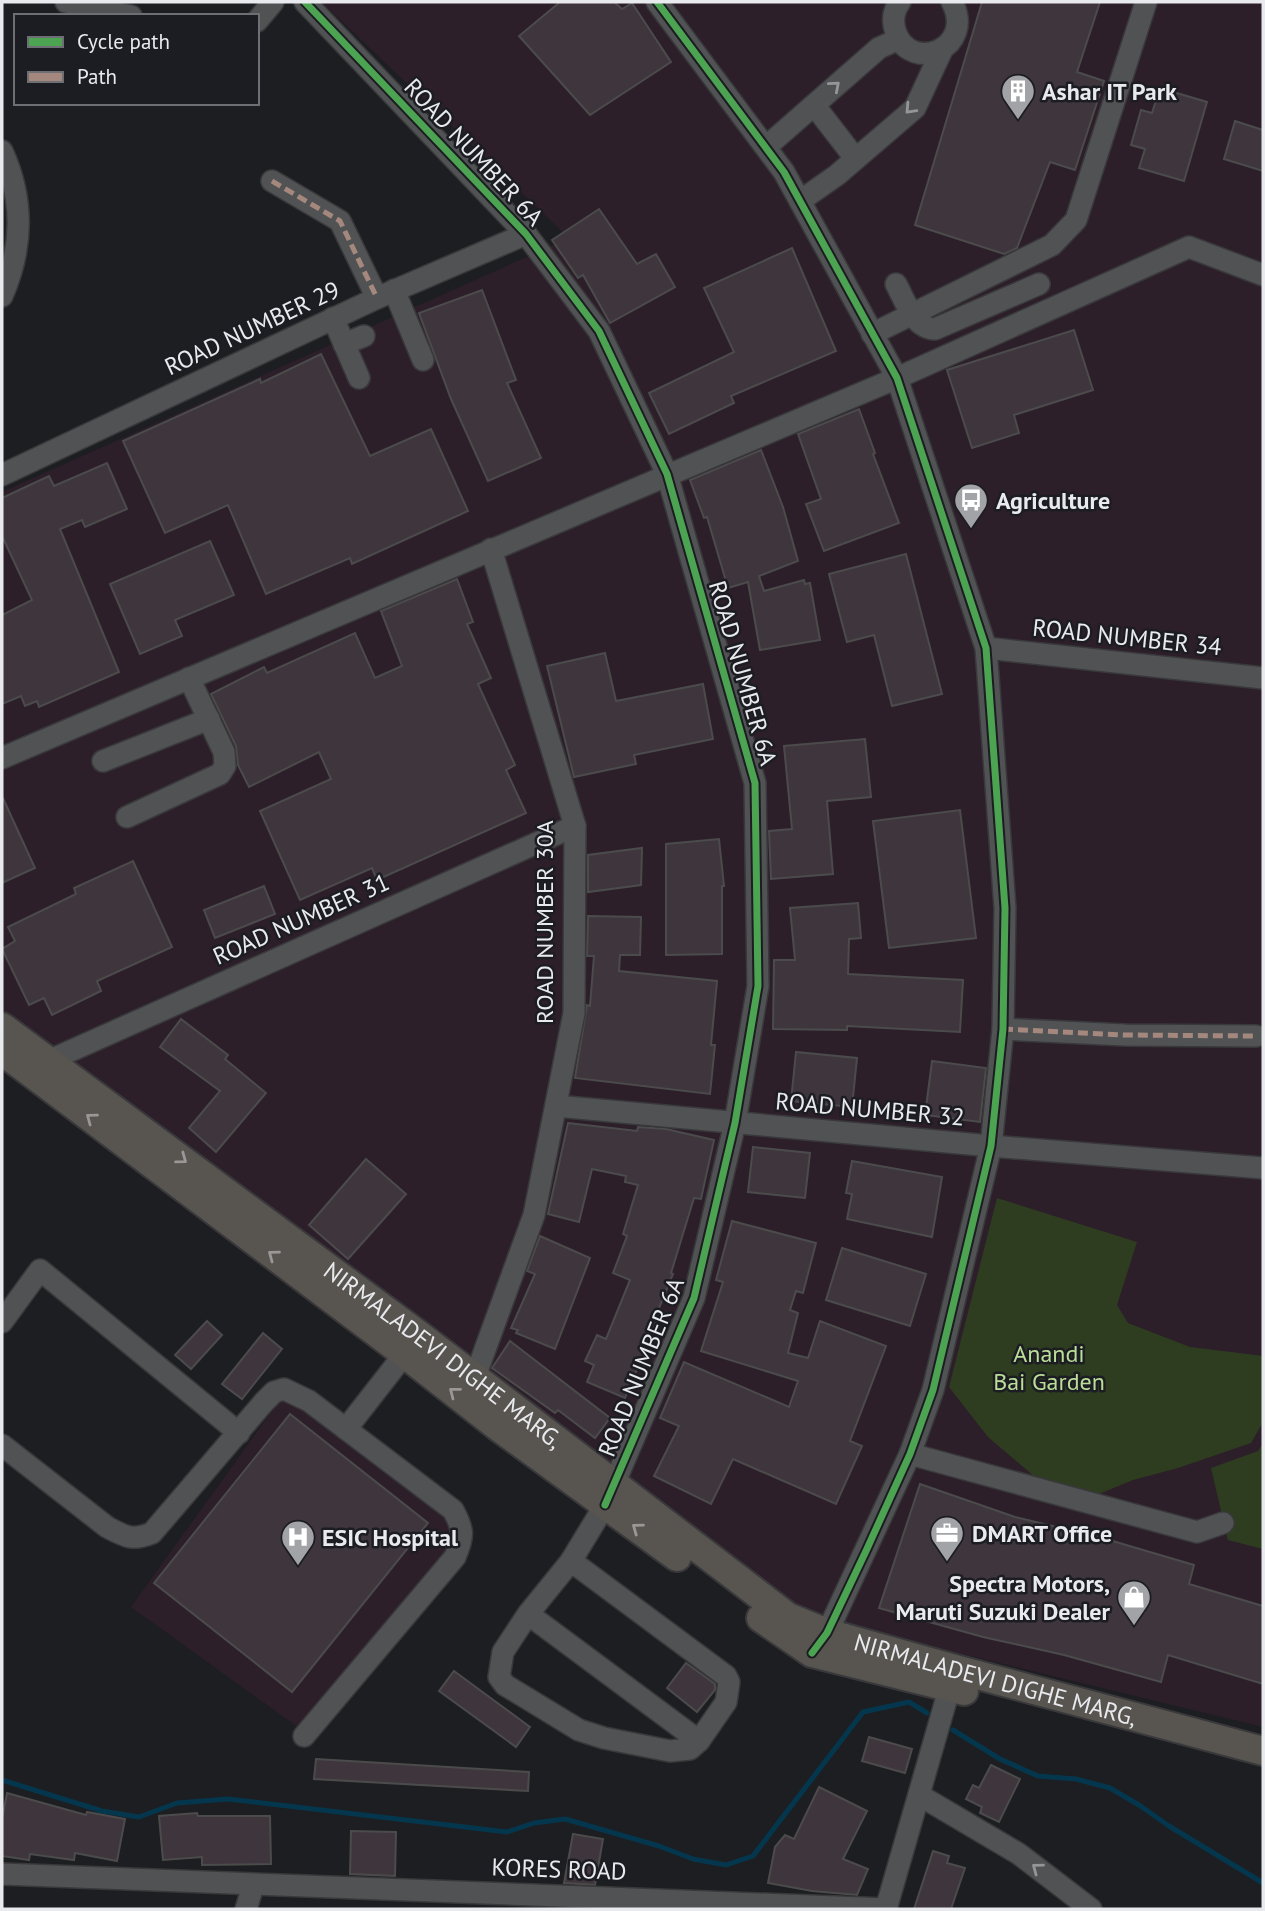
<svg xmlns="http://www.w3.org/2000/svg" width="1265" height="1911" font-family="'PT Sans',sans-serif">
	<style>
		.industrial { fill: #2c1f2a }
		.green { fill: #2e3d1f }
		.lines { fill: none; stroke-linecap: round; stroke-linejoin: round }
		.stream { stroke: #04374e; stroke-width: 5 }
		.building { fill: #3e363c; stroke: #4c4b4c; stroke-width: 2 }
		.minor-casing { stroke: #39393b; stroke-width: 24 }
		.major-casing { stroke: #39393b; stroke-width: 32 }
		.minor { stroke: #515254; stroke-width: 21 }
		.major { stroke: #585450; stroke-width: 28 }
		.quiet { stroke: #a5887d; stroke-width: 5; stroke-dasharray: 10 5; stroke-linecap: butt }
		.cycleway-casing { stroke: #1c1d22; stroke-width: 11 }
		.cycleway { stroke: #4ca352; stroke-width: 7 }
		.oneway { stroke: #959699 }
		.oneway2 { stroke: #999897 }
		.labels { text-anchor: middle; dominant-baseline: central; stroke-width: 5; stroke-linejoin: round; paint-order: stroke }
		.poi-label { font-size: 24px; font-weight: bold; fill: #e9eaee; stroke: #1c1d22; text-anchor: start }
		.street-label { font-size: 24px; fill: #e9eaee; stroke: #1c1d22 }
		.park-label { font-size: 24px; fill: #bbde98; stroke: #1c1d22 }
	</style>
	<rect width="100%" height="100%" fill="#1d1e21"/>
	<g class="industrial">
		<polygon points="309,2 1263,2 1263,1727 896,1638 795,1606 2,1013 2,492 569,238 329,9"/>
		<polygon points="285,1393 467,1528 309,1735 131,1607"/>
	</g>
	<g class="green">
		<polygon points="997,1198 1137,1242 1117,1305 1128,1323 1190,1347 1263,1356 1263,1422 1251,1443 1178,1468 1133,1480 1099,1494 1042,1483 988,1437 949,1387"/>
		<polygon points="1263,1443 1263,1549 1228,1540 1211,1468 1258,1451"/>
	</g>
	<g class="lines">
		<g class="stream">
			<polyline points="953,1730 1000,1759 1038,1776 1076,1779 1110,1788 1139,1805 1169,1826 1263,1883"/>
			<polyline points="2,1780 102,1811 139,1817 177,1803 228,1799 507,1832 534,1823 565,1819 659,1846 693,1859 726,1865 753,1856 863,1712 909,1702 927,1713"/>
		</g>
	</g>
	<g class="building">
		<polygon points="560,2 614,2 622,9 632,3 671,62 590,115 519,36"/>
		<polygon points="982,2 1100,2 1077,72 1104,81 1075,170 1050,162 1017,248 1004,254 915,225"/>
		<polygon points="1160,88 1207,102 1184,181 1139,168 1145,149 1131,145 1141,110 1152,113"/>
		<polygon points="1235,121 1263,130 1263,171 1224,159"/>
		<polygon points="599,209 637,264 656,254 675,287 610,323 583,275 578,278 552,240"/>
		<polygon points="792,248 836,351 731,396 734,403 669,434 649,393 734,352 704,288"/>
		<polygon points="482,290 516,380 507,383 541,458 488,481 451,399 419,313"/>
		<polygon points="1074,330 1093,390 1014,415 1019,433 972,448 947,370"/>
		<polygon points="321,354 370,456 431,429 468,511 352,564 350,558 266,594 228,505 165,533 123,441 260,379 261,383"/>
		<polygon points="859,409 875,453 873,454 899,523 824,551 806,504 821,499 798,434"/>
		<polygon points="761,450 783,507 798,561 759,576 764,591 804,580 805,584 810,583 820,640 760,650 748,582 728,588 707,517 704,518 690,480"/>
		<polygon points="107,463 127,509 85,527 82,520 60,529 119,672 39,707 37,701 25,706 21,696 2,704 2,615 32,600 2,536 2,498 49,476 54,486"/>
		<polygon points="210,541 234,595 175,620 182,636 140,654 110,584"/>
		<polygon points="906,554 942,694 892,706 874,635 847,642 829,574"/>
		<polygon points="457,579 473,622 467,624 491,678 478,684 515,765 506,770 526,813 377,880 372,868 300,900 260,811 331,779 319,752 249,787 238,765 236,746 211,694 264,667 267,673 355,633 375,678 402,666 381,611"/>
		<polygon points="605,653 616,701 703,684 713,739 634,755 636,764 574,777 547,666"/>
		<polygon points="865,739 871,797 827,801 833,874 771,879 769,831 792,829 784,746"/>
		<polygon points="2,796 35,868 2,883"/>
		<polygon points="960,810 976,938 889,948 873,821"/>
		<polygon points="719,839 724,886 722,886 722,954 666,955 666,844"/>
		<polygon points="642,848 641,885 588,892 588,855"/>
		<polygon points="133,861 172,947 97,981 101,991 52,1015 44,998 29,1005 2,949 15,941 8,927 76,894 74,888"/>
		<polygon points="264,886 275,914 215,938 204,910"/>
		<polygon points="858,903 861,938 849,939 848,974 963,980 960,1032 847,1026 847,1030 773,1029 774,960 795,960 790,908"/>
		<polygon points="588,916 641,917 640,955 620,955 619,971 717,981 711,1045 715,1045 710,1094 575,1078 587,1005 590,1006 594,956 587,956"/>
		<polygon points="181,1019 228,1055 225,1059 266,1093 216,1152 189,1128 220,1091 160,1047"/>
		<polygon points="796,1052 857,1058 852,1107 791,1101"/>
		<polygon points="932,1061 986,1068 980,1122 925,1115"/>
		<polygon points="568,1123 637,1131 638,1127 666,1129 714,1140 701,1199 694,1198 671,1273 673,1274 659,1308 662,1310 625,1398 587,1382 594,1365 585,1361 597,1335 606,1339 630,1280 613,1273 627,1236 623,1234 638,1185 625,1182 626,1176 592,1169 579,1222 548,1214"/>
		<polygon points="753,1147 810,1153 805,1198 748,1192"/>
		<polygon points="366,1159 406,1194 348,1259 309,1225"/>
		<polygon points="852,1161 942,1177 932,1237 847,1219 852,1194 846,1193"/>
		<polygon points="732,1221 816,1243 803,1293 796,1291 790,1310 798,1313 788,1353 808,1358 820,1321 886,1346 850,1441 862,1446 836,1504 733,1459 711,1504 654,1476 679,1426 660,1418 684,1362 789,1407 798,1381 701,1351 723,1282 716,1280"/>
		<polygon points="540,1236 590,1258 555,1349 516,1333 518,1330 511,1328 535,1274 527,1271"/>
		<polygon points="842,1248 926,1274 910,1326 826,1300"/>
		<polygon points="207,1321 222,1335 191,1369 175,1355"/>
		<polygon points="263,1333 282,1349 242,1399 222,1384"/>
		<polygon points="510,1341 610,1418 595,1438 558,1410 555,1413 492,1368"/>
		<polygon points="290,1414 428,1523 292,1692 154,1583"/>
		<polygon points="920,1484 1015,1517 1099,1537 1194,1565 1189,1584 1263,1606 1263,1684 1168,1655 1161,1682 1064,1655 983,1637 879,1608"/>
		<polygon points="686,1663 715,1684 715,1690 697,1712 667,1688"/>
		<polygon points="454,1671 530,1727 516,1747 439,1691"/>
		<polygon points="869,1737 912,1749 905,1773 862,1761"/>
		<polygon points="316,1759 529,1772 528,1791 314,1779"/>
		<polygon points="991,1765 1020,1779 999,1822 980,1813 982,1807 966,1799 973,1785 979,1788"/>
		<polygon points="819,1787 867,1811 843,1859 868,1869 857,1895 812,1891 768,1883 775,1847 785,1835 794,1839"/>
		<polygon points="7,1793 86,1815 87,1812 125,1819 117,1861 75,1853 74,1860 30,1854 29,1860 2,1856 2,1819"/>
		<polygon points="197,1813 198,1816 270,1816 271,1864 202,1865 202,1857 163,1860 159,1816"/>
		<polygon points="351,1831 396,1832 395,1876 350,1874"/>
		<polygon points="573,1834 603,1839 595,1885 564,1883"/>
		<polygon points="933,1851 949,1856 947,1863 965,1868 951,1909 914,1909"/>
	</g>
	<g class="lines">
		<g class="minor-casing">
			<g id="minor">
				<polyline points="66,2 131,16"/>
				<polyline points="305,2 526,234 599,331 667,474 755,783 758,986 735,1123 694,1298 605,1505 571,1561 528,1614 503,1652 499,1677 505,1685 579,1730 604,1738 670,1751 690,1749 699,1741 528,1614"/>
				<polyline points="657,2 784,172 897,378 986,648 1005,908 1003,1029 991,1146 933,1390 910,1454 827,1633 818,1645"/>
				<path d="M900 2C893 11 892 22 896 33 912 74 976 48 952 2"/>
				<polyline points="257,21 273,2"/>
				<polyline points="814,105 855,158"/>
				<polyline points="766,147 879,48 899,39"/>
				<path d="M2 151C24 199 23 248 2 296"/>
				<polyline points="272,181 340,221 377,298"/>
				<polyline points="800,201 837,175 915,108 942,50"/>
				<path d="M896 284C905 300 913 328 935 329L1039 284"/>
				<polyline points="394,290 423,360"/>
				<polyline points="333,318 359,378"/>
				<polyline points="872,334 1052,245 1076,220 1146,2"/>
				<polyline points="344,344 364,336"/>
				<polyline points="2,475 377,298 526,234"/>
				<polyline points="986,648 1263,678"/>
				<polyline points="2,758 897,378 1189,247 1263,275"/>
				<polyline points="103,761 209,719"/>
				<polyline points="127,817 220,774 225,766 224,752 189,678"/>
				<polyline points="1003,1029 1125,1035 1256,1036"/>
				<polyline points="48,1061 575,826"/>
				<polyline points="556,1106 991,1146 1263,1168"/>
				<polyline points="2,1322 40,1270 239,1433"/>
				<polyline points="475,1377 534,1215 574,1013 575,826 491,549"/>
				<polyline points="346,1429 414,1342"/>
				<path d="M2 1445 107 1527C126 1537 132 1541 152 1533L264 1402 274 1392 284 1389 309 1401 453 1510C464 1530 464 1536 455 1557L304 1736"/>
				<polyline points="910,1454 1197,1532 1223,1523"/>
				<polyline points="571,1561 726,1676 729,1682 726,1702 699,1741"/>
				<polyline points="919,1795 1019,1854 1091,1909"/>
				<path d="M2 1874C296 1888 591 1897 886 1909"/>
				<polyline points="246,1909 253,1886"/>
				<polyline points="886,1909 953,1676"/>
			</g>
		</g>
		<g class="major-casing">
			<g id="major">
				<path id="s1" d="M2 1027 419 1335 788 1617 827 1633 955 1669 1263 1751"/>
				<polyline points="2,1051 405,1354 497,1426 677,1557"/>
				<polyline points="761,1618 812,1653 964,1691"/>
			</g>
		</g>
		<use href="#minor" class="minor"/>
		<use href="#major" class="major"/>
		<g class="quiet">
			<polyline points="272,181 340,221 377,298"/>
			<polyline points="1003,1029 1125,1035 1256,1036"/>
		</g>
		<g class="cycleway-casing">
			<g id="cycleway">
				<polyline points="305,2 526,234 599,331 667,474 755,783 758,986 735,1123 694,1298 605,1505"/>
				<polyline points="657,2 784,172 897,378 986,648 1005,908 1003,1029 991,1146 933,1390 910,1454 866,1551 827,1633 812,1653"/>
			</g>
		</g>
		<use href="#cycleway" class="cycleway"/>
	</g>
	<defs><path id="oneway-chevron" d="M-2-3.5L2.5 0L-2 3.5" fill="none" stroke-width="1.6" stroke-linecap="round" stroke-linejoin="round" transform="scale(1.75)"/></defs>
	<g class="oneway">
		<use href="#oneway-chevron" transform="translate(835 86) rotate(-41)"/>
		<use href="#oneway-chevron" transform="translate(910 109) rotate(133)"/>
		<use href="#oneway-chevron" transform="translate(1037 1868) rotate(-143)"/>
	</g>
	<g class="oneway2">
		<use href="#oneway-chevron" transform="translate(91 1118) rotate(-143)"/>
		<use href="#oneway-chevron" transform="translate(182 1159) rotate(36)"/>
		<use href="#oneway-chevron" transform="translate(273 1255) rotate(-143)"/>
		<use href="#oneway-chevron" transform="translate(454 1392) rotate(-142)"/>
		<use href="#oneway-chevron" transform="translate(637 1528) rotate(-144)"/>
	</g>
	<defs>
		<g id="building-pin" transform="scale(1.75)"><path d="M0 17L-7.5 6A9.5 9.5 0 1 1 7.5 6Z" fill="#a2a3a6" stroke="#1c1d22"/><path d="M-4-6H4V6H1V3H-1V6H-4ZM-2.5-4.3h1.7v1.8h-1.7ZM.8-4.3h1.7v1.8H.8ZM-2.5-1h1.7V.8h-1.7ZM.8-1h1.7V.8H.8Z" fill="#fff"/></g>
		<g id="bus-pin" transform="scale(1.75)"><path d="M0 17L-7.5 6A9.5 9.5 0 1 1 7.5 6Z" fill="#a2a3a6" stroke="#1c1d22"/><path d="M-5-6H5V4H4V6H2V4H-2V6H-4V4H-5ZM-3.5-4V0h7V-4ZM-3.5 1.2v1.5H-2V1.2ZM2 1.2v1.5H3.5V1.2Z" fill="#fff"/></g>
		<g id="office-pin" transform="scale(1.75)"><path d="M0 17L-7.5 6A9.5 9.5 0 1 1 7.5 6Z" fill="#a2a3a6" stroke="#1c1d22"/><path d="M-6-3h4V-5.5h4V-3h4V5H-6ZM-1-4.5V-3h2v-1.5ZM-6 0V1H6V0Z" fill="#fff"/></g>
		<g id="hospital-pin" transform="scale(1.75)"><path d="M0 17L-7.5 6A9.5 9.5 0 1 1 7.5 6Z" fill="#a2a3a6" stroke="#1c1d22"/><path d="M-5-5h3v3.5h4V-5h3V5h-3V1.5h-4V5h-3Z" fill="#fff"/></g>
		<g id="shop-pin" transform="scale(1.75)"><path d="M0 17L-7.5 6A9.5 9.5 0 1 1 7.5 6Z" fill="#a2a3a6" stroke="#1c1d22"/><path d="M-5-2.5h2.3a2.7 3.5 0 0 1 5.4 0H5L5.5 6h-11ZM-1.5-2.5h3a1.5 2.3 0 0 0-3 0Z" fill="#fff"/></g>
	</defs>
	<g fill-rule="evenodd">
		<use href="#building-pin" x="1018" y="91"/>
		<use href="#bus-pin" x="971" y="500"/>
		<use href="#office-pin" x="947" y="1533"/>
		<use href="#hospital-pin" x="298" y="1537"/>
		<use href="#shop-pin" x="1134" y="1597"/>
	</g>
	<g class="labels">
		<g class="poi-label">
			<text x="1042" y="91">Ashar IT Park</text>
			<text x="996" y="500">Agriculture</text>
			<text x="972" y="1533">DMART Office</text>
			<text x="322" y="1537">ESIC Hospital</text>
			<text x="1110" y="1583" text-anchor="end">Spectra Motors,<tspan x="1110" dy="28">Maruti Suzuki Dealer</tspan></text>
		</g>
		<g class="street-label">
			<text transform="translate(474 152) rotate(47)">ROAD NUMBER 6A</text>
			<text transform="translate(252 328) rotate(-25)">ROAD NUMBER 29</text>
			<text transform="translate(1127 637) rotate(6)">ROAD NUMBER 34</text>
			<text transform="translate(743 673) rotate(74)">ROAD NUMBER 6A</text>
			<text transform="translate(301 919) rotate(-24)">ROAD NUMBER 31</text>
			<text transform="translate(544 922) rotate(-90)">ROAD NUMBER 30A</text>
			<text transform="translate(870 1109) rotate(5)">ROAD NUMBER 32</text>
			<text stroke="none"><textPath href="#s1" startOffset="550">NIRMALADEVI DIGHE MARG,</textPath></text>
			<text transform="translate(641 1367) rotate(-68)">ROAD NUMBER 6A</text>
			<text stroke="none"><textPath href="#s1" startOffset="1200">NIRMALADEVI DIGHE MARG,</textPath></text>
			<text transform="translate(559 1869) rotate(2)">KORES ROAD</text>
		</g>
		<g class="park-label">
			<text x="1049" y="1353">Anandi<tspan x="1049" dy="28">Bai Garden</tspan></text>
		</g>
	</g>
	<rect width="1265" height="1911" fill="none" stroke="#e9eaee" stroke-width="7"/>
	<rect x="14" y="14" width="245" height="91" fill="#1c1d22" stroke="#6e6f74" stroke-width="2"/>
	<rect x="28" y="37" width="35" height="10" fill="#4ca352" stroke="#6e6f74" stroke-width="2"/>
	<text x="77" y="49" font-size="21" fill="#e9eaee">Cycle path</text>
	<rect x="28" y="72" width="35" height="10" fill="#a5887d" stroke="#6e6f74" stroke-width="2"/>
	<text x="77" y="84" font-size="21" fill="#e9eaee">Path</text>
</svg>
